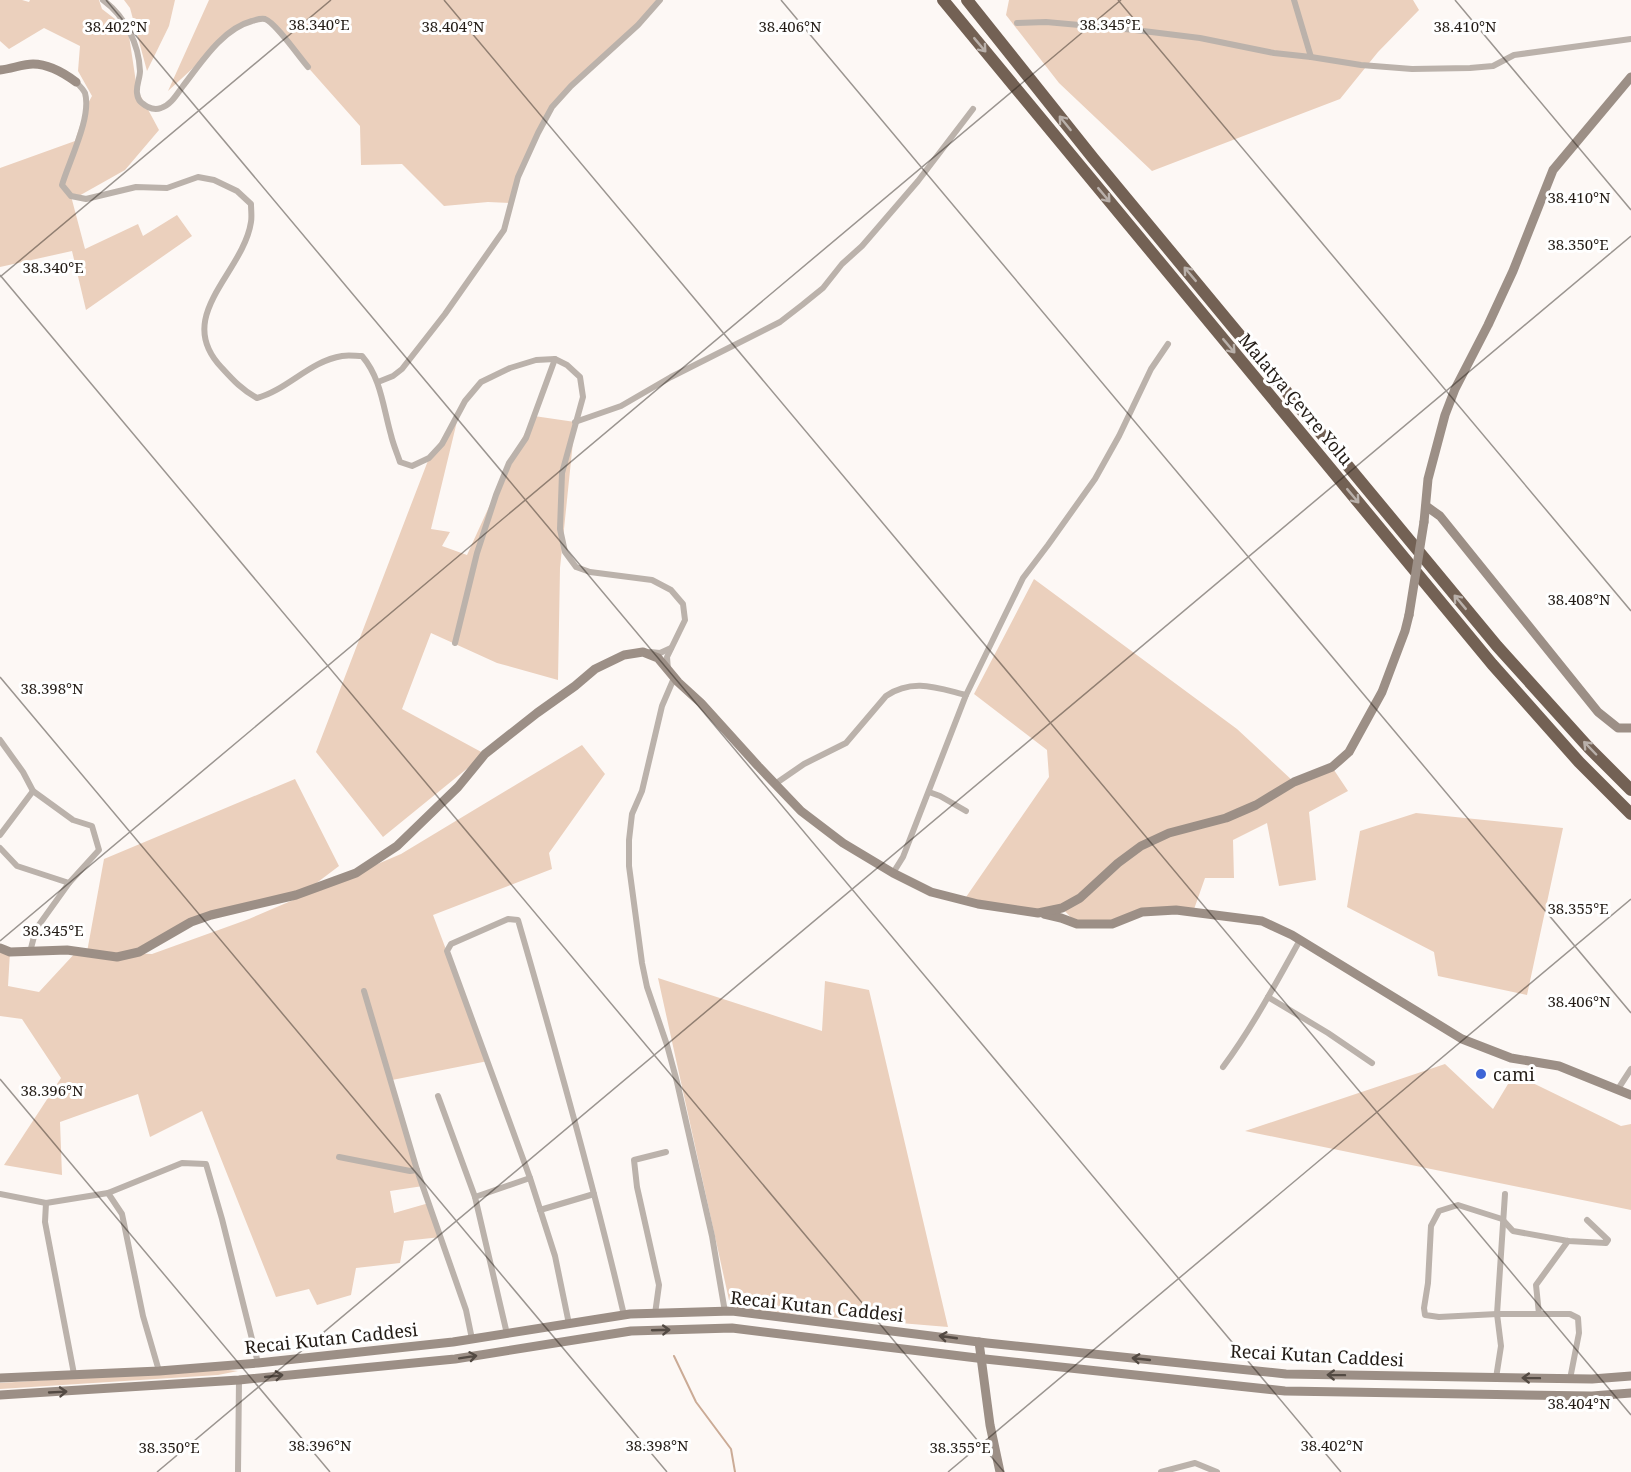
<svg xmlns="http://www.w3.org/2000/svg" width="1631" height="1472" font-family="'Noto Serif',serif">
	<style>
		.green { fill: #ebd0bd }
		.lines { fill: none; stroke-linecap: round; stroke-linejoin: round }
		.stream { stroke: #cbab96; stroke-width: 2 }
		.street { stroke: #bbb2ab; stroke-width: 6 }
		.secondary { stroke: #9c8f86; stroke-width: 9 }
		.highway { stroke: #736154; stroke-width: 12 }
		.secondary-bridge { stroke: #9c8f86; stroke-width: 9 }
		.oneway { stroke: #b9b0aa }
		.oneway2 { stroke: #534a43 }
		.ticks { fill: none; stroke: #231c16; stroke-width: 1.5; stroke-opacity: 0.45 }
		.poi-dot { fill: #3e65d6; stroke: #fff; stroke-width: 2 }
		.labels { text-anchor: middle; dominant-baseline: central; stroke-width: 6; stroke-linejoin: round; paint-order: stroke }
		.street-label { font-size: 18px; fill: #231c16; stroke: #fff }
		.poi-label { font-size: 18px; fill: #231c16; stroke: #fff; text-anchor: start }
		.ticks-label { font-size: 15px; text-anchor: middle; fill: #231c16; stroke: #fff; stroke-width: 6; stroke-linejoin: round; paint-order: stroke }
	</style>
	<rect width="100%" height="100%" fill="#fdf8f5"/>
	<g class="green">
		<polygon points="0,0 22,0 29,2 30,0 99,0 102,9 128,29 137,89 159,130 125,170 77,197 71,196 85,249 138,224 143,236 177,215 192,236 86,310 72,251 0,267 0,168 75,141 86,107 92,96 78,71 80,46 44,28 9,49 0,41"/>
		<polygon points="124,0 175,0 169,26 147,71 130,8"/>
		<polygon points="209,0 660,0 552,107 518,177 510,203 488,202 444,206 402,164 361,165 360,126 265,19 241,24 168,91"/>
		<polygon points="1009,0 1413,0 1419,10 1378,52 1340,99 1152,171 1059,83 1006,15"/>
		<polygon points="459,413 431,529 450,532 442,546 467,555 509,463 534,416 575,422 560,568 558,680 497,663 431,633 402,709 485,754 383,837 316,752 429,458"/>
		<polygon points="1034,579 1237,729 1294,782 1332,767 1348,791 1309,812 1316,880 1279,886 1267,823 1233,840 1234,878 1205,878 1193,912 1142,912 1112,924 1077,924 1062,908 1038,913 964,900 1049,777 1047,750 974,694"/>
		<polygon points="582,745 605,774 549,853 552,869 433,915 488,1061 392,1080 423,1186 390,1191 394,1213 429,1203 441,1237 404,1241 400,1263 356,1268 351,1295 317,1305 309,1289 276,1297 202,1111 150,1137 138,1094 60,1122 62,1175 4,1165 61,1078 22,1019 0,1016 0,948 10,952 8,986 39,992 77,951 87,952 104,859 295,779 339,866 306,891 201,918 139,952 126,953 152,954 249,919 401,854"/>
		<polygon points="1416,813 1563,828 1527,995 1438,976 1434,952 1347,907 1360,831"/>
		<polygon points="658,978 822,1031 825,981 869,990 948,1327 731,1309"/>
		<polygon points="1445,1064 1493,1109 1514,1074 1621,1126 1631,1124 1631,1210 1245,1131"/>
		<polygon points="219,1369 238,1371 218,1375 0,1389 0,1383"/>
	</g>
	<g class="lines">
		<polyline class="stream" points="674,1356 696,1402 731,1449 735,1472"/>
		<g class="street">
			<path d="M103 0C125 16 139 44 140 71 140 78 136 86 137 93 138 101 141 103 148 107 152 109 156 110 161 108 171 105 177 94 183 86 201 63 222 29 252 21 255 20 261 18 265 19 276 23 299 57 308 67"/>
			<polyline points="1294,0 1311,57"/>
			<polyline points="1017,23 1046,22 1135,30 1200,38 1274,53 1311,57 1361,65 1412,69 1470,68 1493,66 1514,55 1631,39"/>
			<path d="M76 82C79 85 83 89 85 93 92 117 69 161 62 185L71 196 86 199 136 187 167 188 198 177 214 180 237 191 251 204C251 210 252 217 251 222 243 274 172 316 222 368 233 380 242 390 257 398 287 390 310 361 342 356 348 355 356 356 362 356 381 378 383 407 391 435 393 444 397 453 400 462L412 466 429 458 442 444 465 401 481 382 510 368 536 360 555 359 567 365 580 377 583 397 562 473 560 529 565 552 576 567 590 572 652 580 671 590 683 604 685 620 667 657 668 670"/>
			<polyline points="378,382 393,376 402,369 445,314 504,230 518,177 538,133 552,107 571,86 638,25 660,0"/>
			<polyline points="575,422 621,406 671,377 780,322 802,305 823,288 842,264 862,246 918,181 973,109"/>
			<polyline points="455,643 477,553 496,495 509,463 526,438 555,359"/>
			<polyline points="650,652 660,653 671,648"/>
			<polyline points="674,678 662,706 642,791 632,814 629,840 629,866 642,963 647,987 667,1045 677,1082 712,1236 725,1312"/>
			<polyline points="0,740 23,772 33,791"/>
			<path d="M775 784 804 764 846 743 886 696C913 678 937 688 966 695L1023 578 1048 545 1095 479 1119 436 1151 369 1168 344"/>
			<polyline points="929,792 940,796 966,811"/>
			<polyline points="0,835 33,791 73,820 92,826 99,850 69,883 17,866 0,848"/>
			<polyline points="893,873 903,857 966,695"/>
			<polyline points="30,952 36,929 69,883"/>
			<polyline points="364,991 417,1170 466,1310 472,1339"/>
			<polyline points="1268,997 1328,1033 1372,1063"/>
			<path d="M1223 1067C1252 1028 1276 983 1300 940"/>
			<polyline points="1618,1089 1631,1069"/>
			<polyline points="438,1096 475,1197"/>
			<polyline points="339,1157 410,1171 417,1170"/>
			<polyline points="108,1193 122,1214 143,1316 159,1371"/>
			<polyline points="0,1194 46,1203 108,1193 182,1163 206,1164 222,1219 258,1363"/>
			<polyline points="46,1203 45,1222 74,1374"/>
			<polyline points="540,1210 594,1194"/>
			<polyline points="655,1314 659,1285 637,1187 634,1160 666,1152"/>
			<polyline points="1539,1314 1536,1285 1568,1241"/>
			<path d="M569 1324 555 1256 530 1178 447 951 451 944 508 919 518 920C556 1051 593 1182 624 1315"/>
			<polyline points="507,1334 475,1197 530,1178"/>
			<polyline points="1496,1378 1501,1346 1497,1314 1505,1194"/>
			<polyline points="1570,1379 1579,1333 1578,1318 1570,1314 1497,1314 1439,1317 1425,1315 1424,1308 1428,1283 1431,1226 1439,1211 1458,1205 1502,1219 1513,1231 1568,1241 1606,1243 1608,1240 1587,1220"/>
			<polyline points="238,1472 239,1380"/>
			<polyline points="1161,1472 1195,1463 1217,1472"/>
		</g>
		<g class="secondary">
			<path d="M0 70C11 69 23 64 33 64 48 64 64 73 76 82"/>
			<polyline points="1426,506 1440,516 1598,712 1618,728 1631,728"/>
			<polyline points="1424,522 1428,479 1445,415 1455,389 1488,325 1513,271 1553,170 1631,77"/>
			<polyline points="1044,914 1061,918 1077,924 1112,924 1142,912 1176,910 1262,921 1292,935 1462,1039 1511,1058 1559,1066 1631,1095"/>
			<polyline points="0,948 10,952 67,950 117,957 139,952 191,922 211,915 296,895 356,873 397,846 458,787 485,754 537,713 575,686 595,669 624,655 643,652 658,658 678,682 701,703 758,766 801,811 843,843 893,873 931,892 978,904 1038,913 1062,908 1080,898 1118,863 1141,846 1169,833 1226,818 1256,805 1294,782 1332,767 1349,752 1382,692 1405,631 1409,615"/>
			<polyline points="979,1342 990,1425 1000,1472"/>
			<polyline points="0,1378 159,1371 258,1363 453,1342 630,1314 732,1311 987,1343 1286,1374 1592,1379 1631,1376"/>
			<polyline points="0,1395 239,1380 455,1359 631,1331 732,1328 985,1359 1285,1391 1592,1396 1631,1393"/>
		</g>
		<g class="highway">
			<polyline points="943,0 1492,664 1579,762 1631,814"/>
			<polyline points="967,0 1093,158 1497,646 1589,748 1631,790"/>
		</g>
		<polyline class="secondary-bridge" points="1409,615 1424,522"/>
	</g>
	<defs><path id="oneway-shaft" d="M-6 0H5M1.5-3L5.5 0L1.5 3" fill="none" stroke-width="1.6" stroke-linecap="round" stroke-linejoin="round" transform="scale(1.5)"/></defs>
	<g class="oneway">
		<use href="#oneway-shaft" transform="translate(980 45) rotate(50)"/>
		<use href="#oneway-shaft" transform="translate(1065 123) rotate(-129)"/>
		<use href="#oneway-shaft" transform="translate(1104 195) rotate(50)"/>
		<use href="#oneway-shaft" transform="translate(1190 274) rotate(-130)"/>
		<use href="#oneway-shaft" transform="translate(1229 346) rotate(50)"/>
		<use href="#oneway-shaft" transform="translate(1353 496) rotate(50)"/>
		<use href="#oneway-shaft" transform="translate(1460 602) rotate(-130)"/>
		<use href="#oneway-shaft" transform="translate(1590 748) rotate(-134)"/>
	</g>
	<g class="oneway2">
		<use href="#oneway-shaft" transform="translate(661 1330) rotate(-2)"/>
		<use href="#oneway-shaft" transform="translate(948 1337) rotate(-172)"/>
		<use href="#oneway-shaft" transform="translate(468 1357) rotate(-9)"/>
		<use href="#oneway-shaft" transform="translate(1141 1359) rotate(-174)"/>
		<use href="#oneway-shaft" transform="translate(1336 1375) rotate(-179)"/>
		<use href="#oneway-shaft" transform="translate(274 1376) rotate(-6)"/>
		<use href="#oneway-shaft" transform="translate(1531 1378) rotate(-179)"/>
		<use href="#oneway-shaft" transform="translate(58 1392) rotate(-3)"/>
	</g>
	<path class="ticks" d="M106 0 1341 1472M444 0 1631 1415M781 0 1631 1013M1118 0 1631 611M1455 0 1631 210M0 275 1004 1472M0 277 331 0M0 677 667 1472M0 941 1121 0M0 1079 330 1472M157 1472 1631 236M948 1472 1631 899"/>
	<circle class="poi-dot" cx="1481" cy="1074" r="6"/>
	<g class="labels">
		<g class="street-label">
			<text transform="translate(1296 399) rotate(50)">Malatya Çevre Yolu</text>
			<text transform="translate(817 1306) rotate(6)">Recai Kutan Caddesi</text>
			<text transform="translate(331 1338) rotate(-6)">Recai Kutan Caddesi</text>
			<text transform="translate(1317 1355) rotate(3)">Recai Kutan Caddesi</text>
		</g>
		<g class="poi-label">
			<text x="1493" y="1074">cami</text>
		</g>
	</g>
	<g class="ticks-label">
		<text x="319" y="30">38.340°E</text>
		<text x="1110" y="30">38.345°E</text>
		<text x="1465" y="32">38.410°N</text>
		<text x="116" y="32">38.402°N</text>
		<text x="453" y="32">38.404°N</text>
		<text x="790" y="32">38.406°N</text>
		<text x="1579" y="203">38.410°N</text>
		<text x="1578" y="250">38.350°E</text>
		<text x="53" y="273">38.340°E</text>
		<text x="1579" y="605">38.408°N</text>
		<text x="52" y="694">38.398°N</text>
		<text x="1578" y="914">38.355°E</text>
		<text x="53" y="936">38.345°E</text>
		<text x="1579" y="1007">38.406°N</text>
		<text x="52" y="1096">38.396°N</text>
		<text x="1579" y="1409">38.404°N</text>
		<text x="320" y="1451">38.396°N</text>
		<text x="657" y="1451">38.398°N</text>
		<text x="1332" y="1451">38.402°N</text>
		<text x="169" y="1453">38.350°E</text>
		<text x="960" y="1453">38.355°E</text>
	</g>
</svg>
